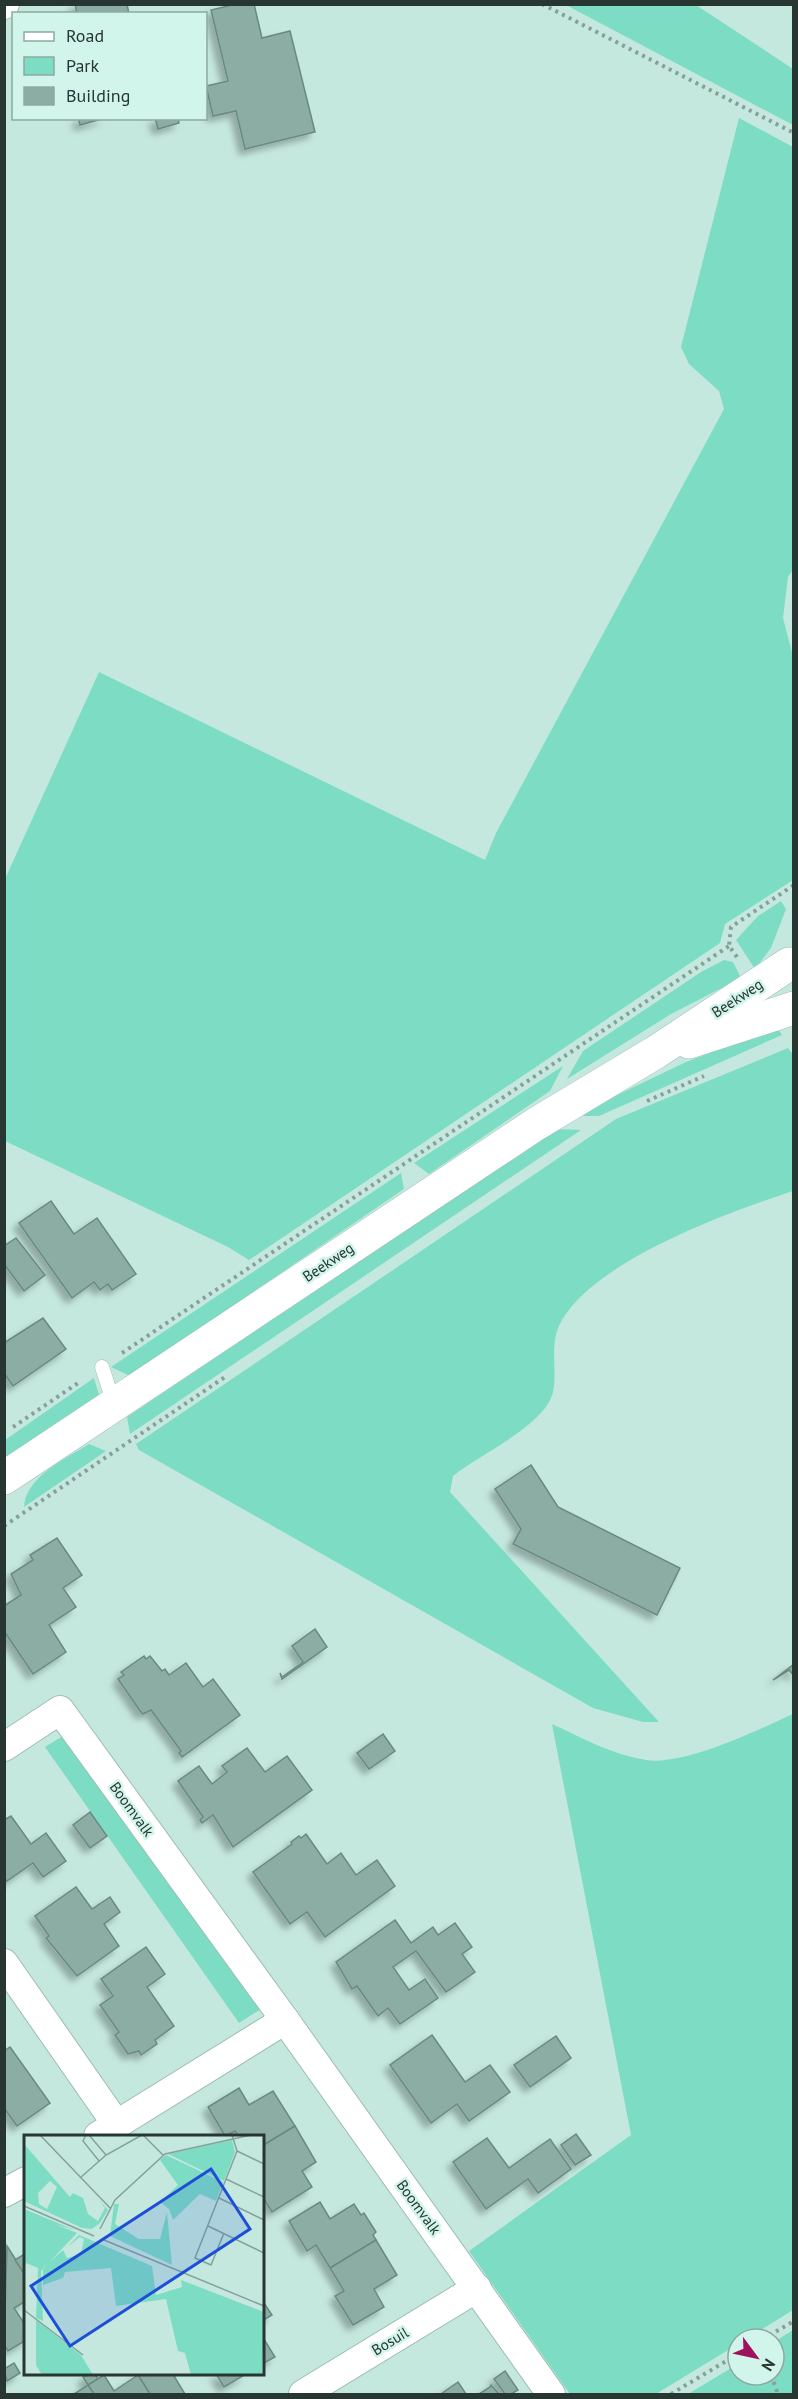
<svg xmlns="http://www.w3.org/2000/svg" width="798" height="2399" font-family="'PT Sans',sans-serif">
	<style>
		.green { fill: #7ddcc4 }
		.building { fill: #8cada3; stroke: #6a8a81; stroke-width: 1.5; filter: url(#shadow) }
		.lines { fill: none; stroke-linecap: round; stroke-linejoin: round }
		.lane-casing { stroke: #9cbdb4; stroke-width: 15 }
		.street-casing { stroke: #9cbdb4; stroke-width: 30 }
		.secondary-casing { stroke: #9cbdb4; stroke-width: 34 }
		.path { stroke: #86a099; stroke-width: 4; stroke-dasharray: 3 4.5; stroke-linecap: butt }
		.lane { stroke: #fff; stroke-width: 14 }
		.street { stroke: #fff; stroke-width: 28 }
		.secondary { stroke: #fff; stroke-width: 33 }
		.labels { text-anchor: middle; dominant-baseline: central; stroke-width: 5; stroke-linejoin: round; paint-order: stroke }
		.street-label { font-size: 15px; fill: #283632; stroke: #d2f5eb }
		.inset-road { fill: none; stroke: #86a199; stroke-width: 1.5 }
		.view { fill: #1d4ed8; fill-opacity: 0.15; stroke: #1d4ed8; stroke-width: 3 }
		.inset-edge { fill: none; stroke: #283632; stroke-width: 3 }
	</style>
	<defs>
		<filter id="shadow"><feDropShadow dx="-5.5" dy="5.5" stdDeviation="3" flood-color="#0004"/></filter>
	</defs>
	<rect width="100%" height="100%" fill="#c5e8de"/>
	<g class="green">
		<polygon points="566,5 696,5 793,69 793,125"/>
		<polygon points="739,118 793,147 794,568 788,577 783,618 794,660 793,880 725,924 720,943 249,1260 228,1247 5,1141 5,879 99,672 485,860 496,833 724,409 719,391 689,364 681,347"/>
		<polygon points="781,901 786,909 771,948 755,969 736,940 758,916"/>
		<polygon points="724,960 733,962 741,978 671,1014 567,1079 583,1051 701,972"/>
		<polygon points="773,1029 778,1029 782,1035 599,1116 583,1116 592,1107 686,1062"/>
		<path d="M788 1048 794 1056 793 1191C729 1212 597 1260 562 1320 548 1343 558 1369 553 1392 545 1426 478 1455 453 1476L450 1492 659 1722H643L593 1708 139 1450 136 1444 616 1119Z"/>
		<polygon points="563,1066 550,1091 429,1174 414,1163"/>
		<polygon points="555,1129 581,1130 130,1434 127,1417"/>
		<polygon points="401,1173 404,1189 130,1376 111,1367"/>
		<polygon points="94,1378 99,1395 5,1458 5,1440"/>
		<path d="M89 1444 106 1451 24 1507C26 1476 66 1459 89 1444Z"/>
		<path d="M793 1714V2310L746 2339H738V2344L656 2394H570L469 2251 631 2135 552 1724C582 1738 613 1755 646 1760 684 1766 758 1730 793 1714Z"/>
		<polygon points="63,1736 264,2007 239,2023 45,1747"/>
		<polygon points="793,2330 793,2394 688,2394 738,2364 738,2375 774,2375 774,2342"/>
	</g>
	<g class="building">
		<polygon points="75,4 127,4 129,14 77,14"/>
		<polygon points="236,4 254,4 262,38 290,31 315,132 245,149 236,111 213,116 206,86 228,81 211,10"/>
		<polygon points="78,118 105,118 80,125"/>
		<polygon points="155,118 178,118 179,123 158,129"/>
		<polygon points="51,1201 74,1234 97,1218 136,1274 112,1290 108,1284 100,1290 94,1282 72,1298 19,1223"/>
		<polygon points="16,1238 45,1275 24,1291 4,1264 4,1246"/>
		<polygon points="43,1318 66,1349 13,1386 4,1373 4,1343"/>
		<polygon points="531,1465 558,1507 680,1568 657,1615 513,1544 521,1529 495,1489"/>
		<polygon points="57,1538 82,1575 63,1588 76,1607 49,1625 66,1652 33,1674 4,1631 4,1606 21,1595 11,1574 33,1560 30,1555"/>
		<polygon points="315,1629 327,1647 282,1679 280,1673 282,1677 303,1662 292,1646"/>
		<polygon points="144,1656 146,1659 150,1656 162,1671 165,1669 169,1675 186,1663 203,1687 213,1679 240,1715 182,1757 179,1753 181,1751 151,1710 143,1714 140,1711 118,1679 124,1675 121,1672"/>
		<polygon points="794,1664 794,1676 789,1670 773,1680"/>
		<polygon points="383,1734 395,1751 369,1769 357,1753"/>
		<polygon points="247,1748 265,1772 287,1756 312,1790 233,1847 213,1815 202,1823 200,1820 203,1817 178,1781 199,1766 212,1784 227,1772 222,1766"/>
		<polygon points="90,1812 107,1836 90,1848 73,1825"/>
		<polygon points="11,1816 31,1844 46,1833 66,1861 43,1877 33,1863 7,1881 4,1878 4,1820"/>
		<polygon points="306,1834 327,1864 341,1853 356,1875 377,1860 395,1886 325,1937 307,1912 290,1924 253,1872 292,1844 291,1842 299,1836 301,1838"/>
		<polygon points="76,1887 92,1909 110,1897 120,1912 104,1924 119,1946 77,1976 46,1938 49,1936 35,1916"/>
		<polygon points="395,1920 411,1943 433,1927 438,1935 455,1923 472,1947 462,1954 475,1972 446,1992 416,1951 393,1967 409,1990 425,1979 438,1998 400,2024 388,2008 378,2016 357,1986 352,1989 336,1962"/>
		<polygon points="146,1947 165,1974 147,1987 174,2026 155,2040 157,2044 141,2055 139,2051 128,2054 115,2035 119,2032 100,2005 113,1996 101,1979"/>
		<polygon points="432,2035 465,2082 490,2065 510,2092 469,2121 457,2104 431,2123 390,2065"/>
		<polygon points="556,2036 571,2058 530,2087 514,2065"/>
		<polygon points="10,2047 50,2103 17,2126 4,2108 4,2051"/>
		<polygon points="239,2088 249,2105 273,2091 295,2126 262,2146 262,2136 238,2136 235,2131 225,2136 208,2107"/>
		<polygon points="295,2126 316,2162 302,2171 312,2187 272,2212 262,2196 262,2146"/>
		<polygon points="576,2134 591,2155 575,2165 561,2145"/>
		<polygon points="487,2138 509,2168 550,2139 571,2169 538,2193 528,2179 486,2209 453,2162"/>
		<polygon points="320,2202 330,2219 354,2204 361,2215 364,2213 376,2232 373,2235 376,2240 330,2268 316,2245 307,2251 289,2221"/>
		<polygon points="376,2240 397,2275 374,2289 384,2307 353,2325 335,2296 344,2291 330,2268"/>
		<polygon points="7,2246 26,2276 26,2301 14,2308 26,2326 26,2340 8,2351 4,2344"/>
		<polygon points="26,2253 26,2276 15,2260"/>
		<polygon points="262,2300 272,2315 262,2321"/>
		<polygon points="262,2336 275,2357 262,2364"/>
		<polygon points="14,2363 20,2373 7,2381 4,2369"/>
		<polygon points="505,2371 518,2390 511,2394 505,2394 494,2379"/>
		<polygon points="90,2374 95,2374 98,2379 88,2385 83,2377"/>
		<polygon points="142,2374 179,2374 174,2376 185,2394 150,2394 138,2375"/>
		<polygon points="216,2374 246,2374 224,2387"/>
		<polygon points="104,2375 114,2391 138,2375 150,2394 94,2394 88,2385"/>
		<polygon points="458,2382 466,2394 441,2394"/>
		<polygon points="88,2385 94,2394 74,2394"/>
		<polygon points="491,2385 499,2394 479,2394 490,2387"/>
	</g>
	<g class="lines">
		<g class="lane-casing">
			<polyline id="lane" points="102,1367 114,1404"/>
		</g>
		<g class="street-casing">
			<g id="street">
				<polyline points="4,5 5,4"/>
				<polyline points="4,1747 60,1710 285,2020 551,2394"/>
				<polyline points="4,1963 117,2125"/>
				<polyline points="98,2136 285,2020"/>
				<polyline points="4,2193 26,2181"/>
				<polyline points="303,2394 477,2288"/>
			</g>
		</g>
		<g class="secondary-casing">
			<g id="secondary">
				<polyline points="689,1042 794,1008"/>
				<polyline points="4,1478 536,1124 656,1052 789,964"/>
			</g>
		</g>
		<g class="path">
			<polyline points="542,4 794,133"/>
			<polyline points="737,957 729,946 731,927 794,885"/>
			<polyline points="647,1101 704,1076"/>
			<polyline points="122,1353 729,946"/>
			<polyline points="13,1427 81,1381"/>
			<polyline points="4,1526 225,1377"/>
			<polyline points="763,2339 794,2321"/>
			<polyline points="771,2375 778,2394"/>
			<polyline points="671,2394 738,2354"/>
		</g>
		<use href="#lane" class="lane"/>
		<use href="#street" class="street"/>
		<use href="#secondary" class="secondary"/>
	</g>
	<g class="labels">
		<g class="street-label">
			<text transform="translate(737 998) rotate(-33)">Beekweg</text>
			<text transform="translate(328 1262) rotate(-34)">Beekweg</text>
			<text transform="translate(132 1809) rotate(54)">Boomvalk</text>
			<text transform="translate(419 2207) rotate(54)">Boomvalk</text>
			<text transform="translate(390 2341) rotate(-31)">Bosuil</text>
		</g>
	</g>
	<g transform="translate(24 2135)">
		<rect width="240" height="240" fill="#c5e8de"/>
		<path d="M208 5 211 17 200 46 144 19ZM0 9 46 62 49 58 59 63 64 79 74 86 81 73 73 63 84 75 76 88 68 94 58 93 0 66ZM26 46 33 52 23 74 15 69 14 58ZM142 20 199 47 192 66 176 59 149 85 145 74 136 67 154 50 136 25ZM90 69H95L91 89 115 104H136L143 77 148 130 86 101ZM0 74 53 96 31 89 53 98 17 136 19 186 12 183 14 133 2 128 0 133ZM55 100 128 131 132 160 158 152 157 145 240 177 238 240H167L161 218 154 216 142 164 92 171 87 133 41 137 39 143 19 150V133L39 115 43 123 57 119 60 104 56 102 43 112ZM12 185 57 220 69 240H18L12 230Z" fill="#7ddcc4" fill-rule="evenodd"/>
		<path class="inset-road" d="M16 0 87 74M62 0 59 6 75 26M65 0 82 20M119 0 139 20M213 16 240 29M56 43 82 20 118 0M202 44 240 62M195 63 240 85M0 71 70 101M184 91 240 118M76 94 91 65 141 19 227 0M200 98 187 130 171 123 213 16 208 0M80 105 240 171M0 175 59 220"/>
		<path class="view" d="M187 34 226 94 46 211 7 151Z"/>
		<rect width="240" height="240" class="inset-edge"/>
	</g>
	<rect width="798" height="2399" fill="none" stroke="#283632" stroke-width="12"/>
	<rect x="12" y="12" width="195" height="108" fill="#d2f5eb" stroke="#8ea9a1" stroke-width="1.5"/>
	<rect x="24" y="32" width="30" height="9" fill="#ffffff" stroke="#8ea9a1" stroke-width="1.5"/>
	<text x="66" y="42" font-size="18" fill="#283632">Road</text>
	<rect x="24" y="57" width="30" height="18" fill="#7ddcc4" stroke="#8ea9a1" stroke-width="1.5"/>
	<text x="66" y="72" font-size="18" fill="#283632">Park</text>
	<rect x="24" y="87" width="30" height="18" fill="#8cada3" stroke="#8ea9a1" stroke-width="1.5"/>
	<text x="66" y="102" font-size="18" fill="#283632">Building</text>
	<g transform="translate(756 2357) rotate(123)"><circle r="28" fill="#d2f5eb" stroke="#8ea9a1" stroke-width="1.5"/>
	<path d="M0-4.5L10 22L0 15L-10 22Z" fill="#9f115c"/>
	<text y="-9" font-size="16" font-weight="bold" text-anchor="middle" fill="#283632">N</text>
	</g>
</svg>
